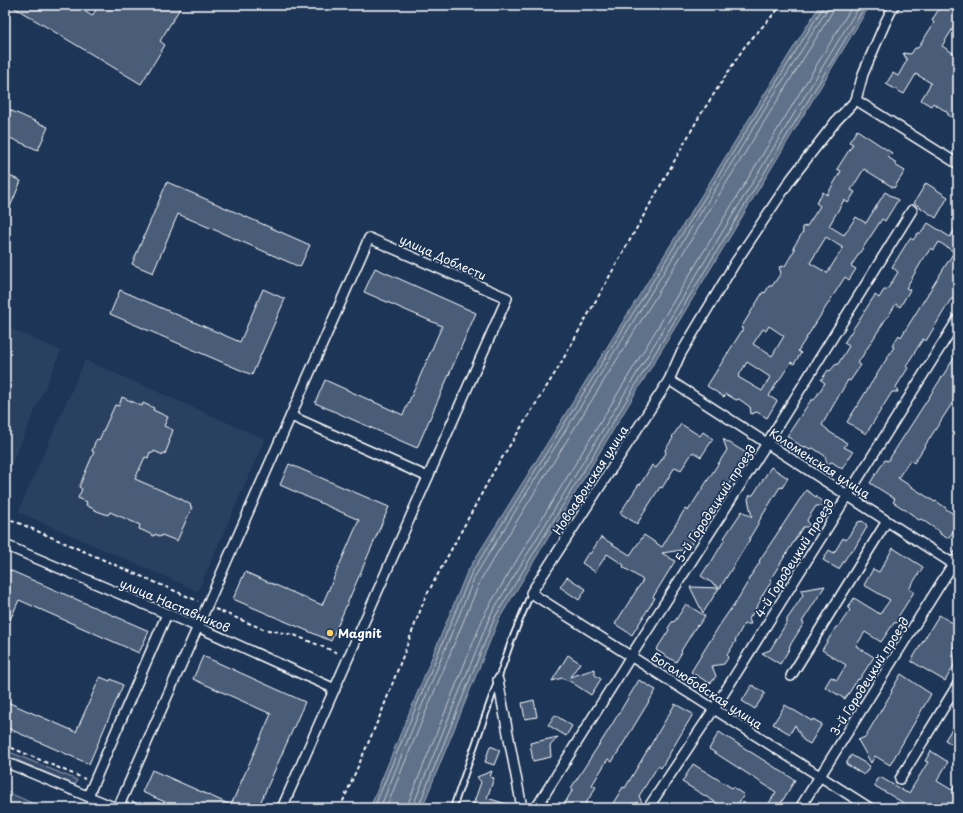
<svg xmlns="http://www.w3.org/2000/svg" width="963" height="813" font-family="'Playpen Sans',sans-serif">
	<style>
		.built { fill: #2a4161 }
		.green { fill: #364b69; stroke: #9aa5b4 }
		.water { fill: #617289; stroke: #a0aab8 }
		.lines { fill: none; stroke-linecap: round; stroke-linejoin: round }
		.shore { stroke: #c0c7d0; stroke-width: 1 }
		.building { fill: #4a5d79; stroke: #fff; fill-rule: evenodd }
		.lane-casing { stroke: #fff; stroke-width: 8 }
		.street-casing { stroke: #fff; stroke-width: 12 }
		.path { stroke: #fff; stroke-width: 2; stroke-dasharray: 4 3; stroke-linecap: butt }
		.lane { stroke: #1d3557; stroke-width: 4.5 }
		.street { stroke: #1d3557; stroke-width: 9 }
		.poi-dot { fill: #ffd166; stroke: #1d3557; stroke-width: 1.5 }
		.labels { text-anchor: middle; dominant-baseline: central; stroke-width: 3.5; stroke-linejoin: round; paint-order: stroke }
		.street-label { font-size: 12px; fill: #fff; stroke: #1d3557 }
		.poi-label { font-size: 12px; font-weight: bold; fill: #fff; stroke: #1d3557; text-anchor: start }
	</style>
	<rect width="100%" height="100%" fill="#1d3557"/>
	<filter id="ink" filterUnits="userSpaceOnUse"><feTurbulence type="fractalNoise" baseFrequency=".025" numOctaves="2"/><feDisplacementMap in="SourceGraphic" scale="8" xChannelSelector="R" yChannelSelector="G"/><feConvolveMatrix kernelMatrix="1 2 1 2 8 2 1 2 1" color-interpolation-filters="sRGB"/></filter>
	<g filter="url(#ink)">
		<g class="built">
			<polygon points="5,326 61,351 5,479"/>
			<polygon points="85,360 265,439 198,591 18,512"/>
		</g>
		<g class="green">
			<polygon points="5,750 77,780 75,785 5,755"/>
			<polygon points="5,791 43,808 5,808"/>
		</g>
		<polygon class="water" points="820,5 870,5 499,619 422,808 370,808 467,572"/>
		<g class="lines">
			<g class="shore">
				<polyline points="374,808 471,574 822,9 823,5"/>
				<polyline points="380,808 475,576 826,11 828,5"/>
				<polyline points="386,808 481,579 831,14 834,9 834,5"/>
				<polyline points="407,808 409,801 486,611 853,5"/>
				<polyline points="413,808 414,803 491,614 860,5"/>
				<polyline points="419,808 419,805 495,617 866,5"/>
			</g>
		</g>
		<g class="building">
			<polygon points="10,5 75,5 92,16 99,5 182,5 160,41 165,45 141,84"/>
			<polygon points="945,5 958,5 958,20 942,46 958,56 958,111 953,118 948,115 947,112 933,103 931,106 921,100 931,83 916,74 904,94 886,84 893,73 898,76 907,60 903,53 911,54 915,48 918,48 934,23 932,20 939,9 942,9"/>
			<polygon points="5,108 48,127 38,150 5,136"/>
			<path d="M857 130 892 153 888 157 895 162V165L905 171 894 188 864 169 851 190 855 192 848 203 844 200 829 226 844 235 856 217 866 223 885 192 898 200 885 221 882 219 851 266 856 269 849 280 845 277 798 351 801 353 794 364 791 362 778 382V381L769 396 777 401 767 418 757 412 751 414 750 407 739 399 736 400 726 394 724 397 707 386 743 329 741 328 763 292 765 293 769 286H772L781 273 779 267 785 266 795 249 793 248 803 232 802 227 807 226 820 206 816 203 823 192 827 195 841 171 837 169 853 144 849 142ZM826 237 843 248 827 273 810 263ZM769 326 784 336 772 356 753 344 763 329 766 331ZM747 362 770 377 762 391 738 377Z"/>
			<polygon points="5,174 21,181 5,219"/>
			<polygon points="167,182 310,245 300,267 178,214 153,273 132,264"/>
			<polygon points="926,183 948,197 936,218 914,203"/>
			<polygon points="928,223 950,237 958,224 958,292 954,299 951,299 926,341 923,339 906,366 908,368 896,387 898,392 892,392 866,434 847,422 894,347 892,346 899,335 901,337 954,252 939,242 934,250 931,248 922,261 906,288 910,290 900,307 896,304 887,318 887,317 858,363 861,365 850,381 848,380 822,425 828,430 828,431 847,443 844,447 853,452 842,469 832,462 827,464 825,456 813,448 810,449 805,446 804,448 787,436 811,400 814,400 825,383 821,380 828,370 830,371 835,365 838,364 849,346 844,343 875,295 879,298 884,290 887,290 898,272 892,267 910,238 913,240 918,233 921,233"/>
			<polygon points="375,268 476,313 417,448 315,403 325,380 403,415 442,326 364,292"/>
			<polygon points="263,289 285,299 252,375 110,314 120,290 240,342"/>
			<polygon points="958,352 958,394 914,463 910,460 898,478 935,502 936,501 946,508 946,509 958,517 958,524 950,536 947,538 940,534 940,532 921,519 919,520 913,516 913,515 893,502 895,499 870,483 885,460 888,461"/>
			<polygon points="122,397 142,406 143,403 154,408 153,410 168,417 164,426 173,430 169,441 170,441 165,454 163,453 163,455 154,451 153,453 150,452 148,458 145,457 135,479 181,499 191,505 190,506 192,507 177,541 162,535 161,537 155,534 154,536 144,531 139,529 140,525 110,512 108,515 97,511 86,505 87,502 78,498 82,489 79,487 94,452 92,451 95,442 97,439 99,440 115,405 119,406"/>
			<polygon points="681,424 700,436 703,432 713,439 701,457 693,452 681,470 675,467 662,488 660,487 637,524 620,513 639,484 640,485 652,465 656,468 666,453 665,450 673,438 672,437"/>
			<polygon points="723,439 748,454 700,530 688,532 692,543 689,549 662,553 675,561 653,597 655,598 632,635 615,624 643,580 623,567 624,565 607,554 595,572 582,563 588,553 590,554 601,537 630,555 644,535 662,547 685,509 688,511 727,450"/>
			<polygon points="289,464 389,507 331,641 233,599 245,572 322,605 359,520 280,485"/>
			<polygon points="771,467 788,478 782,488 780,487 759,521 759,522 749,539 750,539 720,588 701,576 708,565 709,566 725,539 724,538 742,511 752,517 748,499 750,495 753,495"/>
			<polygon points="806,490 829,506 816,506 807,520 810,527 803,527 770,580 772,581 760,599 761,600 749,619 751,624 744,624 735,641 736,641 727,655 728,658 724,664 712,666 716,676 712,682 709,683 691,672 719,626 732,607 733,607 749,580 748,580 760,562 759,561"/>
			<polygon points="862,521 866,524 867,527 853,551 851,550 839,569 838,569 823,560 829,550 834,553 843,538 846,540 858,522"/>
			<polygon points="893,548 923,567 909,589 914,592 898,617 900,622 894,623 881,642 865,632 856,646 874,657 859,680 858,679 845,699 825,687 831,677 837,680 846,665 822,650 836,627 838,627 850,610 848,608 854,598 880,614 890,600 864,585 873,569 879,572"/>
			<polygon points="7,569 149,631 139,653 19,600 5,631 5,574"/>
			<polygon points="567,577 586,589 579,600 560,587"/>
			<polygon points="825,586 802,622 804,623 789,647 790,648 780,664 762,653 770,650 787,622 787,619 789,616 790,615 803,595 801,590"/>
			<polygon points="690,587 719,588 703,613"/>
			<polygon points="686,604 705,616 698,626 697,625 681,651 682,652 676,662 656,650 669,630 668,628 672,622 675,621"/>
			<polygon points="939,615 958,626 958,650 953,647 955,664 945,681 911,661"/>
			<polygon points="568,655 580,663 570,677 595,669 595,675 601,679 591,695 568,680 568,681 562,678 552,681"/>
			<polygon points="203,656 305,702 258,808 179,808 142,792 152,770 231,805 271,714 193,679"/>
			<polygon points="901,674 931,694 890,765 875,756 871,763 858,740 865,737 892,692 891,691"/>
			<polygon points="100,677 110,681 111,679 123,685 89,764 5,727 5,701 76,732"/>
			<polygon points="639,680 656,690 612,762 608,759 592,785 596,787 583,808 562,808 573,789 571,788 608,731"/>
			<polygon points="752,685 765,693 755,709 742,701"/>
			<polygon points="534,700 537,717 525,719 522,703"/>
			<polygon points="675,704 693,714 661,768 658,766 639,796 642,803 636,803 633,808 610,808 623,787 625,788"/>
			<polygon points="785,705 812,721 813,719 822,724 810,744 803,740 795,725 790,734 773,724"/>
			<polygon points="555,715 572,726 566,736 548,725"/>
			<polygon points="958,719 958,748 945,740"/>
			<polygon points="719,732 795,780 778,808 766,808 776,792 709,749"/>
			<polygon points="558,737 550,746 551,757 533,761 530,743"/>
			<polygon points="490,746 500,750 494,765 485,762"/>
			<polygon points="931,751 948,762 937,781 952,790 958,780 958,808 912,808 875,786 876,780 880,777 907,793 907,792 909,793 928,762 925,761"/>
			<polygon points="851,755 870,766 864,775 846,764"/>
			<polygon points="693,764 732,788 733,787 744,795 735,808 718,808 720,805 682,782"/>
			<polygon points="492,771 490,777 494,778 487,798 513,806 513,808 472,808 481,782 477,777"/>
		</g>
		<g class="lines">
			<g class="lane-casing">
				<polyline id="lane" points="453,808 512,639 531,593"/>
			</g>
			<g class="street-casing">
				<g id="street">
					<polyline points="856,100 958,164"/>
					<polyline points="669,380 958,567"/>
					<polyline points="291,416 428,477"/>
					<polyline points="5,545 198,627 335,689"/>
					<polyline points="791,676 887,521"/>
					<polyline points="498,680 522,808"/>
					<polyline points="5,762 116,808"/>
					<polyline points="900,779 958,684"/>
					<polyline points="88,796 167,614"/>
					<polyline points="118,808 369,238 507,298 282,808"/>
					<polyline points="536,808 631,656 767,443 912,210"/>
					<polyline points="648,808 714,709 958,319"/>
					<polyline points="800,808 958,556"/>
					<polyline points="870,808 531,593 669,380 680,355 735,263 791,179 836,121 856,100 863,74 885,23 894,5"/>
				</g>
			</g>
			<g class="path">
				<polyline points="5,517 198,601"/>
				<polyline points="215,609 263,629 294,635 338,653"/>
				<polyline points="5,745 85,779"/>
				<polyline points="132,802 147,808"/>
				<polyline points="340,808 382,711 425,598 495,469 557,370 699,117 745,46 782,5"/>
			</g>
			<use href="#lane" class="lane"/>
			<use href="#street" class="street"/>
		</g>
	</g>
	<circle class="poi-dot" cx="330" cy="633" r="4"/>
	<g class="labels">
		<g class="street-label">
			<text transform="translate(443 257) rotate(24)">улица Доблести</text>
			<text transform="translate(820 463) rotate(33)">Коломенская улица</text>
			<text transform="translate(590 480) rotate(-57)">Новоафонская улица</text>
			<text transform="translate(715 503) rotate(-57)">5-й Городецкий проезд</text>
			<text transform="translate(794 558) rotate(-58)">4-й Городецкий проезд</text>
			<text transform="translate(175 605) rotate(23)">улица Наставников</text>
			<text transform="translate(869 676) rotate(-58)">3-й Городецкий проезд</text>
			<text transform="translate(707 690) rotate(33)">Боголюбовская улица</text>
		</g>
		<g class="poi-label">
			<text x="338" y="633">Magnit</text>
		</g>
	</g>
	<rect width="963" height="813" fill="none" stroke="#1d3557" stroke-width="20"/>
	<rect x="10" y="10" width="943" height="793" fill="none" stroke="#fff" stroke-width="1.5" filter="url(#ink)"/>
</svg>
